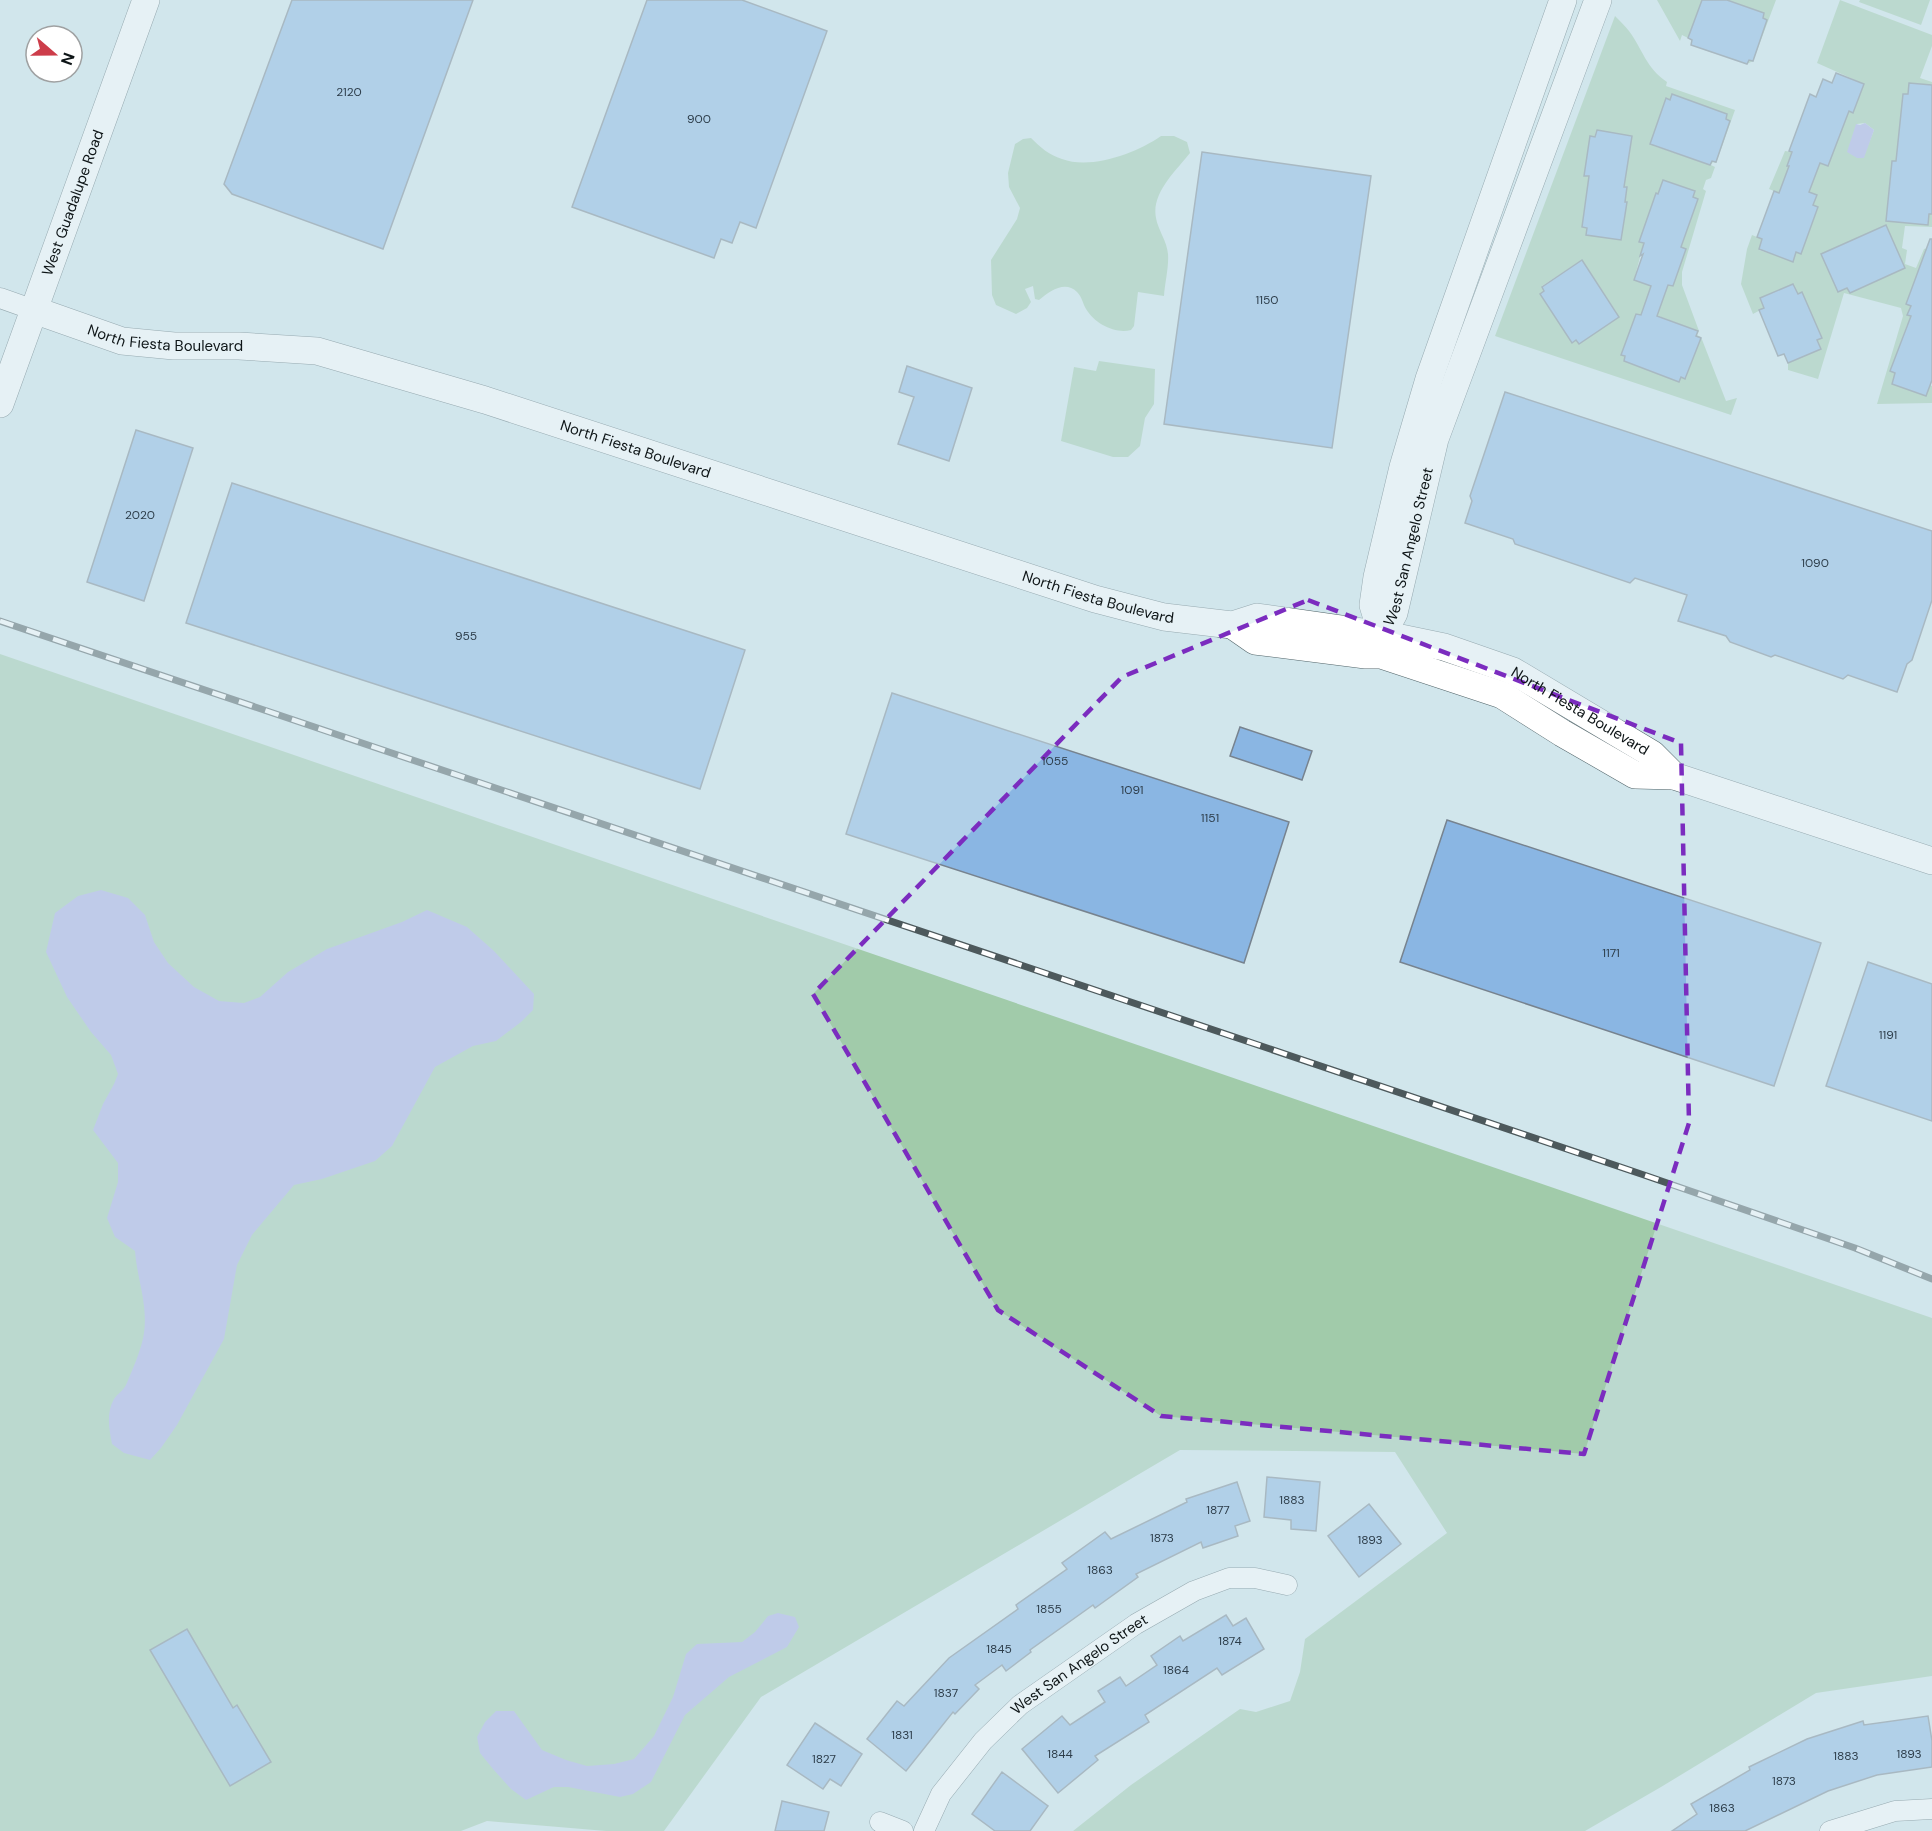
<svg xmlns="http://www.w3.org/2000/svg" width="1932" height="1831" font-family="'DM Sans',sans-serif">
	<style>
		.green { fill: #a1cbaa; fill-rule: evenodd }
		.water { fill: #a8ace4 }
		.building { fill: #8ab6e3; stroke: #77838f; stroke-width: 1.5 }
		.lines { fill: none; stroke-linecap: round; stroke-linejoin: round }
		.street-casing { stroke: #506368; stroke-width: 21 }
		.secondary-casing { stroke: #506368; stroke-width: 28 }
		.street { stroke: #fff; stroke-width: 20 }
		.secondary { stroke: #fff; stroke-width: 27 }
		.rail-casing { stroke: #4d595c; stroke-width: 7 }
		.rail { stroke: #fff; stroke-width: 4.5; stroke-dasharray: 14; stroke-linecap: butt }
		.marked { fill: none; stroke: #7b2cbf; stroke-width: 4.5; stroke-dasharray: 12 8; stroke-linejoin: round }
		.labels { text-anchor: middle; dominant-baseline: central; stroke-width: 5; stroke-linejoin: round; paint-order: stroke }
		.number-label { font-size: 12px; fill: #2d3d4a }
		.street-label { font-size: 15px; fill: #0e1517; stroke: #fff }
	</style>
	<rect width="100%" height="100%" fill="#d1e6ec"/>
	<g class="green">
		<polygon points="1657,0 1776,0 1753,61 1747,64 1724,56 1726,52 1715,48 1713,53 1691,45 1692,40 1682,35 1680,41"/>
		<path d="M1840 0 1932 35V46L1920 78 1932 82V85L1910 83 1908 94H1903L1897 161H1892L1887 210 1928 225 1929 214H1932V227L1905 226 1902 248 1907 250 1905 264 1916 268 1924 249 1932 247 1906 304 1911 306 1907 315 1916 318 1907 325 1890 371 1895 373 1892 384 1926 396 1930 385 1932 386V403L1877 404 1903 316 1901 308 1844 293 1818 379 1788 370V363L1821 349 1817 340 1821 337 1802 293 1798 294 1793 284 1760 298 1764 308 1753 314 1741 284 1747 249 1752 235 1762 239 1759 250 1792 261 1796 252 1801 253 1818 208 1813 205 1817 195 1779 193 1769 189 1785 151 1792 152 1787 166 1815 176 1820 163 1828 166 1849 111 1853 113 1864 84 1817 63ZM1865 123 1874 130 1863 158 1850 153 1857 124Z"/>
		<polygon points="1860,0 1930,0 1921,25 1859,2"/>
		<path d="M1615 16C1620 21 1625 26 1629 31 1643 50 1646 68 1667 82L1666 86 1735 110 1716 163 1713 162 1711 165 1715 167 1711 178 1706 180 1703 189 1706 191 1682 272V285L1699 331 1697 335 1701 337 1726 401 1737 398 1731 415 1495 336ZM1672 95 1727 114 1726 119 1730 121 1716 162 1712 161 1710 165 1654 146 1652 139 1666 98 1670 100ZM1596 131 1630 136V151L1623 186 1627 187 1625 202H1627L1623 225 1586 235 1587 228 1582 227 1589 176H1585ZM1663 180 1695 191 1693 197 1698 199 1683 242 1681 247 1686 249 1673 286 1668 285 1666 291 1634 280 1657 193 1658 194ZM1577 263 1580 267 1585 264 1617 313 1613 317 1615 320 1579 344 1577 340 1572 343 1540 294 1544 291 1542 286ZM1643 310 1698 331 1696 336 1700 338 1686 378 1681 377 1679 382 1624 361 1636 314 1641 315Z"/>
		<path d="M1161 136H1174L1187 142 1190 153C1176 171 1151 193 1156 218 1158 230 1167 241 1168 254 1169 267 1165 282 1164 296L1138 292 1134 326 1131 330C1115 334 1095 324 1086 309 1083 304 1082 297 1077 292 1065 280 1050 291 1039 300L1035 299 1033 286 1025 289 1031 302 1027 308 1016 314 996 305 992 295 991 260 1017 219 1020 208 1009 187 1008 173 1015 144 1023 139 1031 138C1040 147 1049 155 1062 159 1091 170 1137 153 1161 136Z"/>
		<polygon points="1099,361 1155,369 1154,404 1145,418 1140,446 1128,457 1113,457 1061,441 1074,367 1096,371"/>
		<polygon points="0,654 1932,1318 1932,1676 1816,1693 1661,1787 1585,1831 1073,1831 1131,1785 1240,1709 1256,1712 1290,1701 1300,1672 1305,1639 1447,1533 1395,1452 1180,1450 761,1697 664,1831 606,1831 487,1821 461,1831 0,1831"/>
	</g>
	<g class="water">
		<polygon points="1865,123 1874,130 1864,158 1857,158 1847,152 1856,124 1860,125"/>
		<path d="M101 890 128 898 145 915 154 942 168 963 194 987 219 1001 244 1003 260 997 288 972 327 949 402 922 427 910 467 927 494 951 534 994 533 1010 521 1022 496 1041 473 1046 435 1067 392 1146 375 1161 322 1179 294 1185 252 1235 237 1265 224 1339 177 1425 161 1448 150 1460 124 1453 112 1444C109 1429 106 1413 114 1399 117 1394 123 1391 126 1385 132 1371 142 1348 144 1333 148 1304 137 1279 135 1251L115 1237 107 1218 118 1182V1163L93 1130 103 1104 114 1084 118 1074 111 1055 91 1032 67 997 46 952 55 913 78 896Z"/>
		<polygon points="778,1613 795,1617 799,1627 787,1647 729,1677 685,1715 651,1782 633,1794 620,1797 568,1787 554,1787 526,1800 511,1789 493,1769 480,1753 477,1737 485,1722 496,1711 514,1711 542,1750 566,1760 587,1766 614,1764 634,1759 654,1736 673,1697 686,1654 697,1644 742,1642 755,1632 768,1616"/>
	</g>
	<g class="building">
		<polygon points="292,0 473,0 383,249 232,194 224,184"/>
		<polygon points="647,0 742,0 827,31 756,228 740,222 732,243 721,239 714,258 572,207"/>
		<polygon points="1702,0 1727,0 1764,13 1763,18 1767,20 1753,61 1749,60 1747,64 1691,45 1692,40 1688,38"/>
		<polygon points="1836,73 1864,84 1853,113 1849,111 1828,166 1820,163 1809,192 1817,195 1813,205 1818,207 1801,254 1796,252 1793,262 1759,249 1762,239 1757,237 1774,191 1779,193 1789,166 1787,166 1792,152 1789,151 1810,94 1816,97 1823,79 1832,83"/>
		<polygon points="1909,83 1932,85 1932,214 1929,214 1928,225 1886,221 1892,161 1896,161 1903,94 1908,94"/>
		<polygon points="1672,94 1727,114 1726,119 1730,121 1716,162 1712,161 1710,165 1650,144 1666,98 1670,100"/>
		<polygon points="1597,130 1632,136 1624,187 1627,187 1625,202 1627,202 1621,240 1586,235 1587,228 1582,227 1589,176 1584,176 1590,136 1595,137"/>
		<polygon points="1202,152 1371,176 1332,448 1164,424"/>
		<polygon points="1663,180 1695,191 1693,197 1698,199 1681,247 1686,249 1673,286 1668,285 1657,316 1698,331 1696,336 1701,338 1685,379 1681,377 1679,382 1624,361 1625,356 1621,355 1636,314 1641,315 1651,286 1634,280 1643,254 1640,256 1644,243 1639,242 1656,193 1658,194"/>
		<polygon points="1886,225 1905,268 1850,293 1847,288 1838,292 1821,254"/>
		<polygon points="1930,239 1932,239 1932,380 1926,396 1892,384 1895,373 1890,371 1911,316 1907,315 1911,306 1906,304"/>
		<polygon points="1582,260 1619,317 1579,344 1576,340 1572,343 1540,294 1544,291 1542,287"/>
		<polygon points="1793,284 1798,294 1802,292 1822,338 1817,340 1821,349 1788,363 1784,354 1778,356 1759,310 1764,308 1760,298"/>
		<polygon points="907,366 972,388 949,461 898,444 914,397 899,392"/>
		<polygon points="1505,392 1932,531 1932,600 1912,660 1907,664 1897,692 1848,675 1843,679 1775,655 1771,657 1730,642 1726,636 1678,621 1687,595 1635,578 1630,583 1515,544 1513,539 1465,523 1472,501 1470,496"/>
		<polygon points="136,430 193,448 144,601 87,582"/>
		<polygon points="232,483 745,650 700,789 186,623"/>
		<polygon points="892,693 1289,822 1244,963 846,834"/>
		<polygon points="1240,727 1312,751 1302,780 1230,756"/>
		<polygon points="1447,820 1821,943 1774,1086 1400,962"/>
		<polygon points="1868,962 1932,984 1932,1121 1826,1086"/>
		<polygon points="1267,1477 1320,1482 1316,1531 1291,1529 1291,1520 1264,1517"/>
		<polygon points="1237,1482 1250,1521 1235,1526 1238,1536 1203,1548 1201,1542 1136,1574 1138,1577 1095,1608 1093,1605 1030,1650 1031,1652 1006,1671 1002,1665 975,1685 979,1689 955,1714 953,1712 906,1771 867,1739 897,1701 904,1706 949,1658 1018,1609 1016,1605 1067,1569 1062,1563 1105,1532 1111,1539 1187,1502 1186,1499"/>
		<polygon points="1369,1504 1401,1544 1359,1577 1328,1536"/>
		<polygon points="1226,1615 1233,1626 1246,1618 1264,1649 1222,1675 1217,1668 1145,1715 1149,1722 1095,1756 1098,1760 1058,1793 1022,1749 1062,1716 1070,1725 1105,1702 1098,1691 1120,1677 1126,1686 1157,1665 1151,1656 1180,1636 1183,1641"/>
		<polygon points="187,1629 233,1708 237,1705 271,1762 230,1786 150,1650"/>
		<polygon points="1928,1716 1932,1741 1932,1767 1877,1775 1828,1791 1745,1831 1672,1831 1697,1814 1691,1804 1750,1770 1749,1767 1807,1739 1863,1721 1864,1725"/>
		<polygon points="815,1723 862,1754 841,1786 830,1779 823,1789 787,1765"/>
		<polygon points="1002,1772 1048,1806 1030,1831 995,1831 972,1814"/>
		<polygon points="782,1801 829,1812 824,1831 775,1831"/>
	</g>
	<g class="lines">
		<g class="street-casing">
			<g id="street">
				<polyline points="0,298 34,310"/>
				<polyline points="880,1822 903,1831"/>
				<path id="s1" d="M924 1831 941 1794 983 1741 1020 1705 1136 1624 1194 1591 1229 1578H1255L1287 1585"/>
				<polyline points="1830,1831 1895,1811 1932,1809"/>
			</g>
		</g>
		<g class="secondary-casing">
			<g id="secondary">
				<path id="s2" d="M34 310 122 341 174 346H239L317 351 485 400 1095 599 1164 617 1232 625 1257 617 1391 636 1444 647 1513 671 1652 754 1674 776"/>
				<path id="s3" d="M0 404 146 0"/>
				<polyline points="1232,625 1255,641 1366,655 1381,655 1502,695 1562,733 1635,775 1674,776 1932,861"/>
				<path id="s4" d="M1382 635 1394 613 1435 439 1598 0"/>
				<polyline points="1382,651 1382,635 1373,605 1377,577 1403,467 1429,379 1563,0"/>
			</g>
		</g>
		<use href="#street" class="street"/>
		<use href="#secondary" class="secondary"/>
		<g class="rail-casing">
			<polyline id="rail" points="0,621 1644,1175 1855,1248 1932,1279"/>
		</g>
		<use href="#rail" class="rail"/>
	</g>
	<path d="M0 0H1932V1831H0ZM1308 600 1681 743 1689 1123 1584 1454 1161 1416 998 1310 813 994 1122 677Z" fill="#d1e6ec" fill-opacity=".55" fill-rule="evenodd"/>
	<path class="marked" d="M1308 600 1681 743 1689 1123 1584 1454 1161 1416 998 1310 813 994 1122 677Z"/>
	<g class="labels">
		<g class="number-label">
			<text x="349" y="92">2120</text>
			<text x="699" y="119">900</text>
			<text x="1267" y="300">1150</text>
			<text x="140" y="515">2020</text>
			<text x="1815" y="563">1090</text>
			<text x="466" y="636">955</text>
			<text x="1055" y="761">1055</text>
			<text x="1132" y="790">1091</text>
			<text x="1210" y="818">1151</text>
			<text x="1611" y="953">1171</text>
			<text x="1888" y="1035">1191</text>
			<text x="1292" y="1500">1883</text>
			<text x="1218" y="1510">1877</text>
			<text x="1162" y="1538">1873</text>
			<text x="1370" y="1540">1893</text>
			<text x="1100" y="1570">1863</text>
			<text x="1049" y="1609">1855</text>
			<text x="1230" y="1641">1874</text>
			<text x="999" y="1649">1845</text>
			<text x="1176" y="1670">1864</text>
			<text x="946" y="1693">1837</text>
			<text x="902" y="1735">1831</text>
			<text x="1060" y="1754">1844</text>
			<text x="1909" y="1754">1893</text>
			<text x="1846" y="1756">1883</text>
			<text x="824" y="1759">1827</text>
			<text x="1784" y="1781">1873</text>
			<text x="1722" y="1808">1863</text>
		</g>
		<g class="street-label">
			<text stroke="none"><textPath href="#s3" startOffset="214">West Guadalupe Road</textPath></text>
			<text stroke="none"><textPath href="#s2" startOffset="136">North Fiesta Boulevard</textPath></text>
			<text stroke="none"><textPath href="#s2" startOffset="622">North Fiesta Boulevard</textPath></text>
			<text stroke="none"><textPath href="#s4" startOffset="93">West San Angelo Street</textPath></text>
			<text stroke="none"><textPath href="#s2" startOffset="1108">North Fiesta Boulevard</textPath></text>
			<text stroke="none"><textPath href="#s2" startOffset="1612">North Fiesta Boulevard</textPath></text>
			<text stroke="none"><textPath href="#s1" startOffset="232">West San Angelo Street</textPath></text>
		</g>
	</g>
	<g transform="translate(54 54) rotate(110)"><circle r="28" fill="#ffffff" stroke="#9fa1a2" stroke-width="1.5"/>
	<path d="M0-4.5L10 22L0 15L-10 22Z" fill="#cd3d4a"/>
	<text y="-9" font-size="16" font-weight="bold" text-anchor="middle" fill="#0e1517">N</text>
	</g>
</svg>
